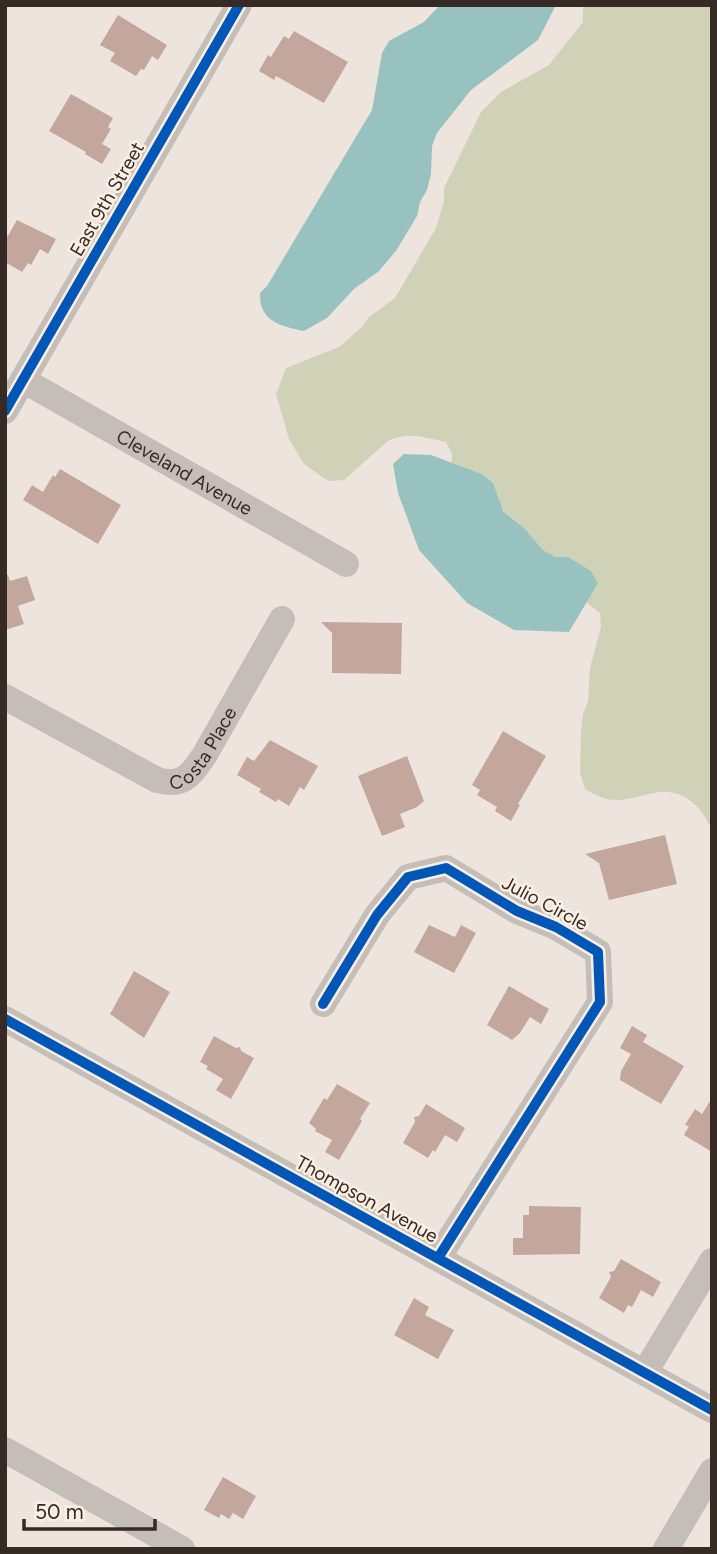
<svg xmlns="http://www.w3.org/2000/svg" width="717" height="1554" font-family="Figtree,sans-serif">
	<style>
		.green { fill: #cfd2b6 }
		.water { fill: #98c2c0 }
		.building { fill: #c3a79d }
		.lines { fill: none; stroke-linecap: round; stroke-linejoin: round }
		.minor { stroke: #c5bdb7; stroke-width: 26 }
		.cycleway-casing { stroke: #fbefe4; stroke-width: 15 }
		.cycleway { stroke: #0057b8; stroke-width: 10 }
		.labels { text-anchor: middle; dominant-baseline: central; stroke-width: 5; stroke-linejoin: round; paint-order: stroke }
		.street-label { font-size: 19px; fill: #362a25; stroke: #fbefe4 }
	</style>
	<rect width="100%" height="100%" fill="#ede5dd"/>
	<path class="green" d="M583 5H712V831C704 809 685 789 659 792 645 794 631 800 616 800 604 800 595 795 585 789L580 773 581 731 583 714 588 701 590 668 601 627 600 613 586 602 598 583 543 550 524 528 503 510 482 474 452 463V454L446 442 418 436H404L389 440 344 480 328 481 304 464 289 439 276 394 286 368 339 347 361 328 369 317 395 298 436 228 444 201V188L481 112 501 92 549 65 583 22Z"/>
	<g class="water">
		<path d="M440 5H556L538 40 471 90 437 133 432 146 431 174 427 190 420 202 417 216 396 251 378 272 355 288 327 318 304 331C280 326 259 321 260 293L267 286 372 110 382 53 389 41 424 22Z"/>
		<polygon points="404,454 431,455 482,474 493,483 503,511 524,528 543,550 555,557 568,557 591,571 598,583 569,632 514,630 467,603 419,550 398,493 393,464"/>
	</g>
	<g class="building">
		<polygon points="118,15 167,45 158,60 152,56 144,70 141,69 136,76 110,61 115,53 100,45"/>
		<polygon points="294,31 348,62 324,103 276,76 274,80 259,71 268,55 271,57 284,36 289,39"/>
		<polygon points="71,94 113,118 108,127 111,129 102,144 111,149 102,164 85,154 86,152 49,131"/>
		<polygon points="17,220 56,239 48,254 40,249 31,265 28,263 22,272 5,262 5,241"/>
		<polygon points="60,469 121,505 98,544 23,500 32,485 43,492 53,475 55,477"/>
		<polygon points="5,575 8,575 10,581 27,576 35,600 18,606 24,624 5,630"/>
		<polygon points="321,622 402,623 401,674 332,673 332,633"/>
		<polygon points="503,731 546,756 518,804 520,805 511,821 495,811 497,807 477,795 480,790 472,785"/>
		<polygon points="270,740 318,766 304,790 300,787 289,806 278,799 276,802 259,792 261,789 237,775 247,757 254,761"/>
		<polygon points="407,756 424,801 417,807 400,814 405,827 382,836 358,776"/>
		<polygon points="665,835 677,884 609,900 599,863 585,854"/>
		<polygon points="429,925 455,937 461,925 476,933 454,973 414,952"/>
		<polygon points="134,971 170,992 144,1038 110,1014"/>
		<polygon points="509,986 549,1009 541,1024 530,1017 520,1033 512,1040 487,1025"/>
		<polygon points="632,1026 647,1035 643,1042 684,1066 661,1104 620,1080 621,1071 631,1054 620,1048"/>
		<polygon points="214,1036 236,1048 240,1047 241,1051 254,1058 231,1099 216,1090 223,1079 206,1069 208,1066 200,1062"/>
		<polygon points="337,1084 370,1103 360,1119 362,1121 339,1160 325,1152 332,1140 315,1131 316,1129 309,1123 324,1098 327,1100"/>
		<polygon points="712,1098 712,1152 684,1135 689,1126 685,1125 695,1109 702,1114"/>
		<polygon points="426,1104 465,1128 457,1142 445,1135 435,1152 433,1150 428,1158 403,1143 415,1122 414,1117 419,1116"/>
		<polygon points="529,1206 581,1207 580,1254 513,1255 513,1238 523,1238 523,1215 529,1215"/>
		<polygon points="621,1259 661,1282 653,1297 641,1290 632,1307 628,1305 624,1313 599,1298 611,1277 609,1272 614,1271"/>
		<polygon points="414,1298 429,1307 425,1315 454,1330 438,1359 394,1335"/>
		<polygon points="223,1477 256,1496 243,1519 233,1513 229,1519 221,1514 219,1518 204,1510"/>
	</g>
	<g class="lines">
		<g class="minor">
			<path id="s1" d="M23 380 346 564"/>
			<polyline points="5,411 239,5"/>
			<path id="s2" d="M5 697 157 780C183 787 190 776 204 756L282 619"/>
			<polyline points="323,1004 377,915 408,877 446,868 517,911 556,927 598,952 600,1002 438,1258"/>
			<polyline points="5,1019 712,1410"/>
			<polyline points="645,1372 712,1261"/>
			<polyline points="5,1450 182,1549"/>
			<polyline points="666,1549 712,1471"/>
		</g>
		<g class="cycleway-casing">
			<g id="cycleway">
				<polyline points="5,411 239,5"/>
				<polyline points="323,1004 377,915 408,877 446,868 517,911 556,927 598,952 600,1002 438,1258"/>
				<polyline points="5,1019 712,1410"/>
			</g>
		</g>
		<use href="#cycleway" class="cycleway"/>
	</g>
	<g class="labels">
		<g class="street-label">
			<text transform="translate(107 199) rotate(-60)">East 9th Street</text>
			<text stroke="none"><textPath href="#s1" startOffset="186">Cleveland Avenue</textPath></text>
			<text stroke="none"><textPath href="#s2" startOffset="236">Costa Place</textPath></text>
			<text transform="translate(545 903) rotate(28)">Julio Circle</text>
			<text transform="translate(367 1199) rotate(29)">Thompson Avenue</text>
		</g>
	</g>
	<rect width="717" height="1554" fill="none" stroke="#362a25" stroke-width="14"/>
	<path d="M24 1519v10h131v-10" fill="none" stroke="#362a25" stroke-width="3.5"/>
	<text x="35" y="1519" font-size="21" fill="#362a25" stroke="#fbefe4" stroke-width="5" paint-order="stroke">50 m</text>
</svg>
